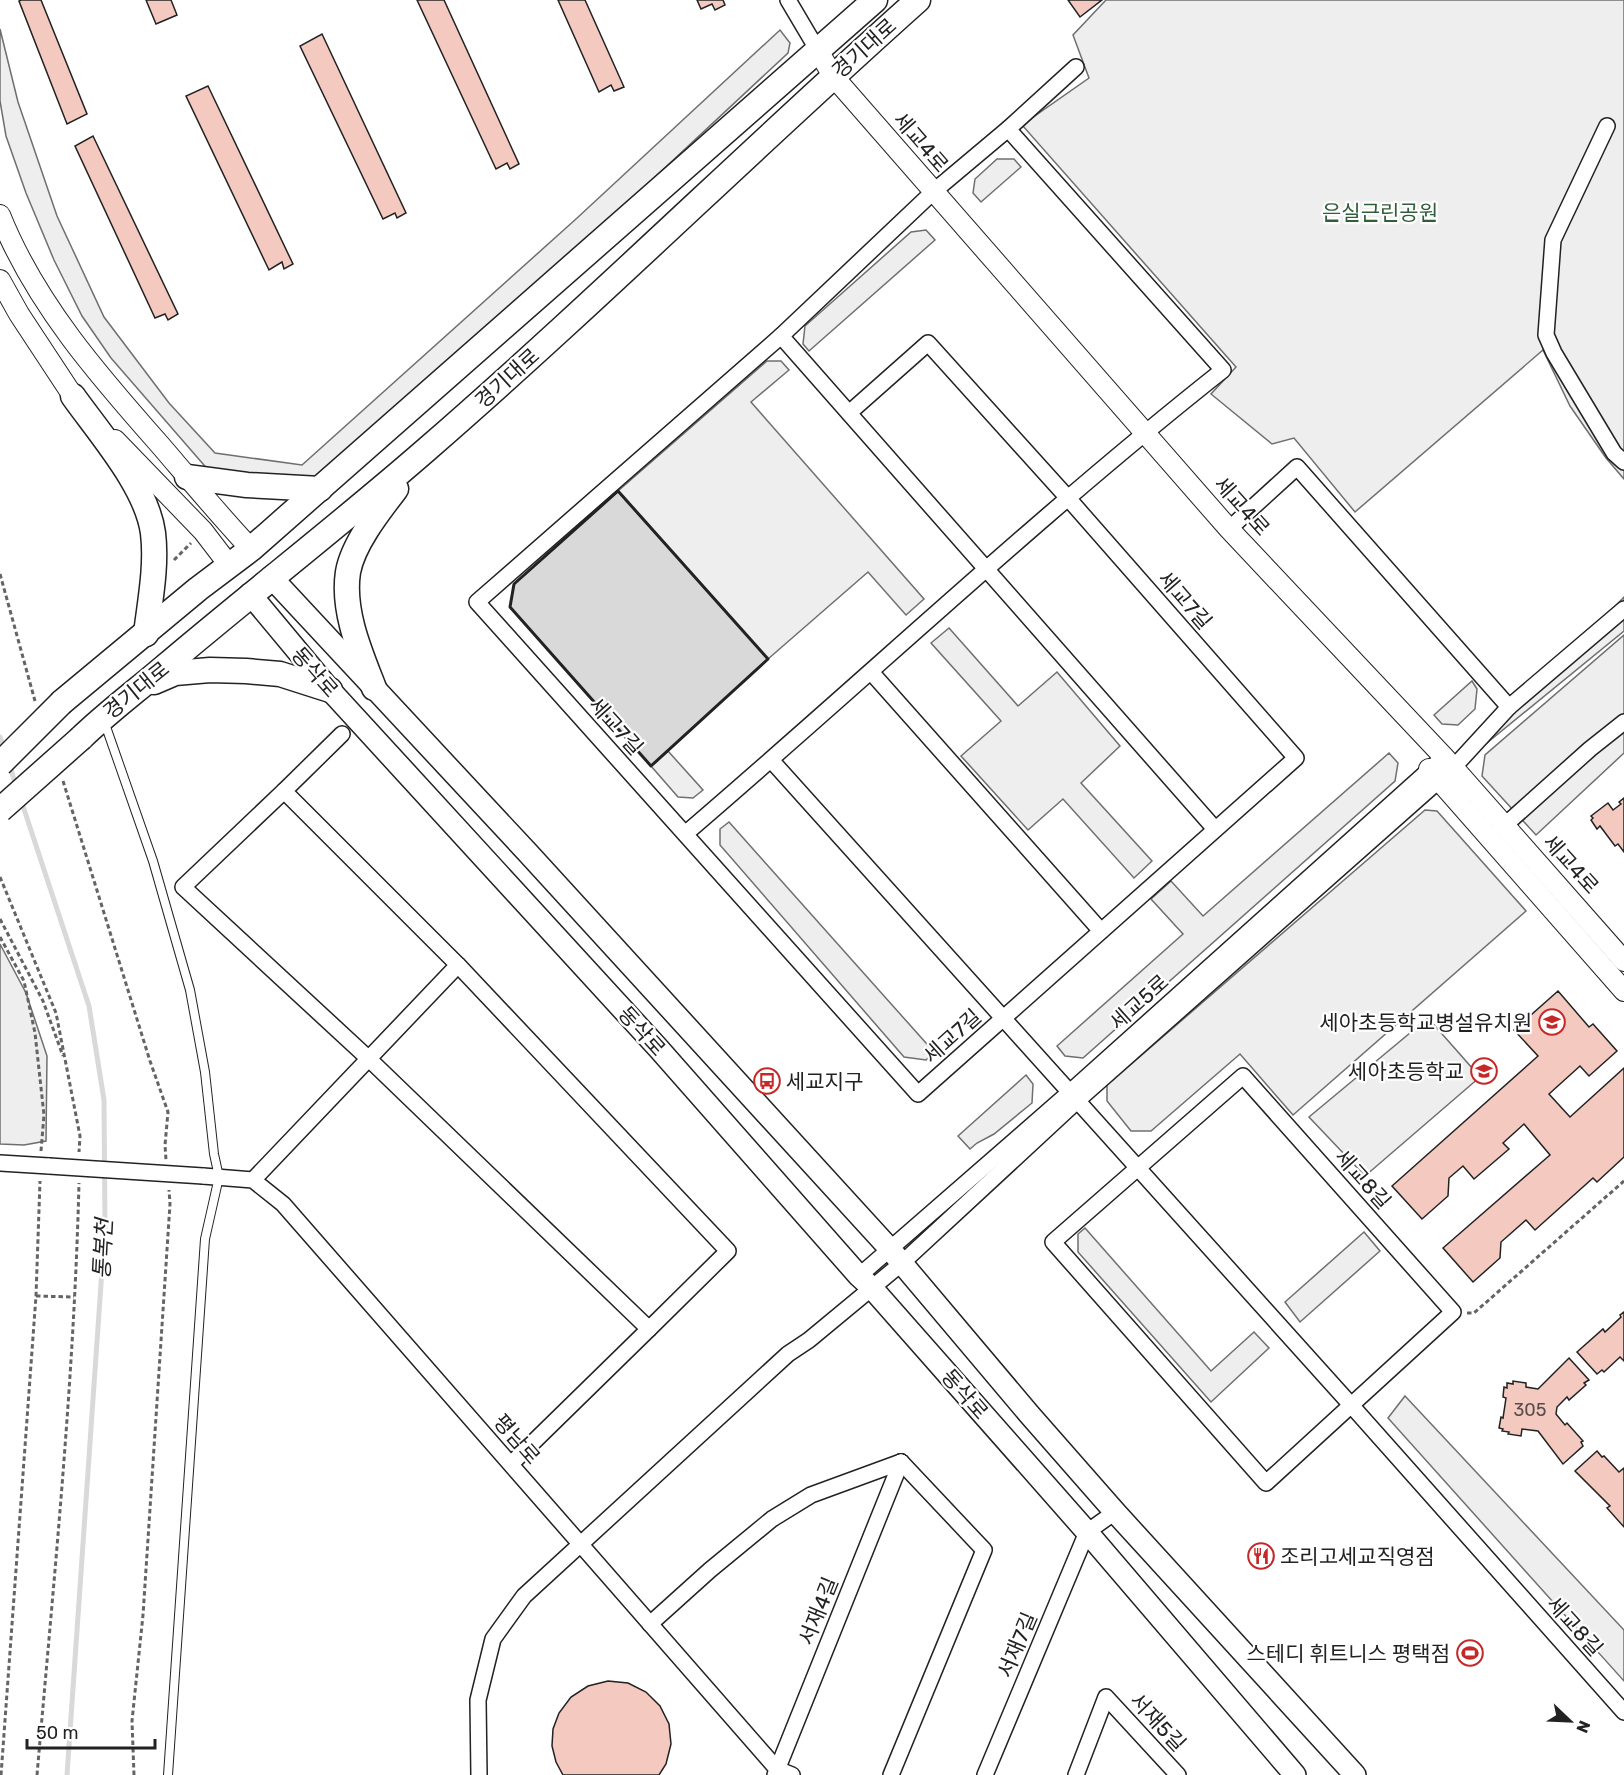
<svg xmlns="http://www.w3.org/2000/svg" width="1624" height="1775" font-family="Rubik,'Noto Sans KR',sans-serif">
	<style>
		.green { fill: #eee; stroke: #6f6f6f; stroke-width: 1.5 }
		.water { fill: #d9d9d9; stroke: #6f6f6f; stroke-width: 1.5 }
		.lines { fill: none; stroke-linecap: round; stroke-linejoin: round }
		.stream { stroke: #d9d9d9; stroke-width: 5 }
		.building { fill: #f3c9c0; stroke: #222; stroke-width: 1.5 }
		.service-casing { stroke: #222; stroke-width: 10 }
		.minor-casing { stroke: #222; stroke-width: 18 }
		.tertiary-casing { stroke: #222; stroke-width: 22 }
		.secondary-casing { stroke: #222; stroke-width: 24 }
		.primary-casing { stroke: #222; stroke-width: 27 }
		.path { stroke: #646464; stroke-width: 3; stroke-dasharray: 4.5 3; stroke-linecap: butt }
		.service { stroke: #fff; stroke-width: 8 }
		.minor { stroke: #fff; stroke-width: 15 }
		.tertiary { stroke: #fff; stroke-width: 20 }
		.secondary { stroke: #fff; stroke-width: 21 }
		.primary { stroke: #fff; stroke-width: 24 }
		.minor-bridge-casing { stroke: #222; stroke-width: 18; stroke-linecap: butt }
		.primary-bridge-casing { stroke: #222; stroke-width: 27; stroke-linecap: butt }
		.minor-bridge { stroke: #fff; stroke-width: 15 }
		.primary-bridge { stroke: #fff; stroke-width: 24 }
		.wall { stroke: #222; stroke-width: 3 }
		.labels { text-anchor: middle; dominant-baseline: central; stroke-width: 4.5; stroke-linejoin: round; paint-order: stroke }
		.number-label { font-size: 18px; fill: #564c4a }
		.street-label { font-size: 21px; fill: #222; stroke: #fff }
		.park-label { font-size: 21px; fill: #2f5e38; stroke: #fff }
		.poi-label { font-size: 21px; fill: #222; stroke: #fff; text-anchor: end }
		.water-label { font-size: 22px; font-style: italic; fill: #222; stroke: #fff }
	</style>
	<rect width="100%" height="100%" fill="#fff"/>
	<g class="green">
		<polygon points="1106,0 1624,0 1624,479 1606,458 1570,406 1543,350 1355,512 1294,438 1272,444 1211,394 1236,367 1022,125 1089,78 1073,35"/>
		<polygon points="0,29 18,102 57,216 104,317 169,403 215,453 302,465 576,219 780,30 790,43 788,53 563,263 313,481 210,472 111,358 82,316 54,260 26,193 6,136 0,101"/>
		<polygon points="997,159 1014,159 1021,167 981,202 973,193 975,179"/>
		<polygon points="926,230 935,240 809,351 803,344 805,326 911,232"/>
		<polygon points="767,361 781,361 789,370 751,402 924,599 906,615 868,572 768,659 618,491"/>
		<polygon points="1624,597 1624,631 1471,756"/>
		<polygon points="949,628 1018,706 1057,672 1120,746 1081,783 1152,861 1134,878 1063,799 1028,830 961,756 1001,721 931,643"/>
		<polygon points="1624,635 1624,753 1536,835 1482,776 1485,755"/>
		<polygon points="1472,681 1477,689 1475,709 1458,725 1442,724 1434,715"/>
		<polygon points="668,751 703,790 693,798 678,797 651,766"/>
		<polygon points="1389,753 1398,763 1395,781 1083,1058 1065,1056 1057,1046 1183,934 1151,899 1171,881 1203,916"/>
		<polygon points="1425,810 1437,811 1526,911 1293,1115 1240,1054 1151,1131 1131,1131 1107,1101 1107,1085"/>
		<polygon points="729,822 934,1052 926,1060 904,1057 720,845 720,829"/>
		<polygon points="0,944 26,993 47,1056 46,1141 24,1145 0,1144"/>
		<polygon points="1428,1018 1480,1077 1365,1176 1309,1117"/>
		<polygon points="1026,1075 1033,1084 1032,1103 994,1134 977,1143 970,1149 958,1136"/>
		<polygon points="1085,1228 1211,1371 1254,1332 1269,1348 1211,1402 1078,1252 1078,1234"/>
		<polygon points="1364,1232 1380,1251 1300,1322 1285,1302"/>
		<polygon points="1405,1396 1624,1630 1624,1681 1388,1418"/>
	</g>
	<polygon class="water" points="618,491 768,659 651,766 510,607 514,584"/>
	<g class="lines">
		<g class="stream">
			<polyline points="0,737 5,751"/>
			<polyline points="9,763 16,786"/>
			<polyline points="21,800 89,1006 104,1100 105,1226 67,1775"/>
		</g>
	</g>
	<g class="building">
		<polygon points="21,0 41,0 87,114 67,124 19,1"/>
		<polygon points="146,0 171,0 177,15 156,24"/>
		<polygon points="417,0 444,0 519,164 510,169 507,163 496,169"/>
		<polygon points="558,0 585,0 624,87 614,91 611,85 599,92"/>
		<polygon points="697,0 723,0 725,5 715,10 712,4 701,9"/>
		<polygon points="1068,0 1102,0 1080,17"/>
		<polygon points="322,34 406,213 397,218 395,213 383,219 300,46"/>
		<polygon points="208,86 293,264 284,269 282,262 269,270 186,96"/>
		<polygon points="93,136 178,314 168,320 165,314 155,318 75,146"/>
		<polygon points="1624,798 1624,852 1618,844 1615,846 1600,826 1597,829 1591,820 1593,818 1591,816 1608,803 1613,810 1621,804 1619,802"/>
		<polygon points="1558,991 1589,1027 1593,1024 1617,1051 1589,1076 1580,1066 1549,1094 1570,1117 1624,1068 1624,1157 1597,1182 1593,1178 1535,1230 1526,1220 1501,1242 1500,1258 1473,1282 1443,1248 1550,1155 1524,1124 1503,1143 1509,1149 1474,1179 1463,1166 1449,1178 1448,1196 1422,1219 1392,1186 1538,1056 1514,1030"/>
		<polygon points="1624,1312 1624,1361 1620,1357 1604,1372 1602,1370 1597,1374 1577,1352 1603,1329 1605,1332 1621,1317 1620,1315"/>
		<polygon points="1569,1358 1589,1380 1584,1383 1586,1385 1569,1400 1567,1397 1557,1407 1556,1414 1565,1425 1567,1423 1583,1441 1581,1442 1583,1446 1563,1464 1538,1431 1522,1429 1521,1436 1508,1434 1509,1432 1502,1431 1503,1429 1499,1428 1501,1417 1503,1418 1506,1398 1503,1397 1504,1387 1507,1388 1507,1383 1513,1384 1513,1381 1526,1383 1526,1387 1538,1389"/>
		<polygon points="1597,1451 1602,1457 1604,1456 1619,1472 1624,1468 1624,1527 1607,1508 1610,1506 1575,1471"/>
		<polygon points="608,1681 628,1683 646,1692 660,1706 669,1724 671,1744 666,1764 659,1775 563,1775 556,1762 552,1746 553,1729 559,1713 571,1697 588,1686"/>
	</g>
	<g class="lines">
		<g class="service-casing">
			<polyline id="service" points="104,721 153,861 190,990 205,1072 214,1154 219,1177 205,1239 168,1775"/>
		</g>
		<g class="minor-casing">
			<g id="minor">
				<polyline points="788,0 817,49"/>
				<polyline points="1607,126 1553,240 1546,335 1554,353 1614,453 1624,462"/>
				<polyline points="1008,129 1076,67"/>
				<polyline points="781,336 1215,829"/>
				<polyline points="871,672 1101,931"/>
				<polyline points="1509,707 1624,609"/>
				<polyline points="771,760 1351,1405 1624,1712"/>
				<polyline points="284,791 183,887 370,1060 649,1329 728,1251 458,965"/>
				<polyline points="1504,826 1590,749 1624,722"/>
				<path d="M685 834C865 680 1037 517 1223 370L1008 129 933 192 781 336 477 602 918 1094 1296 758 1067 497 928 343 849 413"/>
				<polygon points="1243,1076 1453,1312 1266,1483 1053,1242"/>
				<polyline points="0,1163 49,1166"/>
				<polyline points="203,1176 253,1180 283,1204 777,1769 792,1775"/>
				<polyline points="253,1180 458,965 284,791 342,734"/>
				<polyline points="859,1276 1070,1092 1438,762"/>
				<polyline points="511,1464 649,1329"/>
				<polyline points="650,1624 710,1570 772,1519 811,1495 901,1462"/>
				<polyline points="479,1775 478,1700 493,1639 524,1596 788,1354 809,1340 902,1263 1077,1101 1453,768 1509,707 1297,467 1229,529"/>
				<polyline points="775,1775 901,1462"/>
				<polyline points="891,1775 984,1550 901,1462"/>
				<polyline points="985,1775 1087,1532 1115,1512"/>
				<polyline points="1076,1775 1106,1697 1178,1775"/>
			</g>
		</g>
		<g class="tertiary-casing">
			<g id="tertiary">
				<polyline points="817,49 833,76 1229,529 1444,757 1624,961"/>
				<path d="M0 215C35 303 99 376 161 446 191 481 220 516 251 549"/>
				<polyline points="0,280 19,314 73,396 82,406"/>
				<polyline points="115,440 203,531 229,565"/>
				<polyline points="1429,769 1624,991"/>
			</g>
		</g>
		<g class="secondary-casing">
			<g id="secondary">
				<polyline points="271,577 528,853 889,1248 1029,1414 1115,1512 1355,1775"/>
				<polyline points="250,594 330,690 659,1049 859,1276 871,1287 1087,1532 1295,1775"/>
			</g>
		</g>
		<g class="primary-casing">
			<g id="primary">
				<path d="M73 396C100 434 147 487 153 533 157 566 150 601 146 634"/>
				<polyline points="187,477 247,485 320,489"/>
				<polyline points="154,682 175,673 210,670 246,671 280,674 330,690"/>
				<path d="M374 688C360 652 342 611 348 572 353 544 379 511 396 489"/>
				<polyline points="62,702 198,589 251,549 875,0"/>
				<path d="M81 738C107 713 135 692 162 669 249 595 340 525 426 450 594 304 752 148 918 0"/>
			</g>
		</g>
		<g class="path">
			<polyline points="174,560 191,543"/>
			<polyline points="0,574 35,701"/>
			<polyline points="63,781 150,1061 168,1112 165,1145 166,1160"/>
			<polyline points="0,877 56,1013 80,1136 79,1152"/>
			<polyline points="0,919 43,1001 63,1056"/>
			<polyline points="0,937 24,981 35,1033 44,1115 41,1151"/>
			<polyline points="36,1296 74,1297"/>
			<polyline points="1467,1313 1474,1313 1624,1181"/>
			<polyline points="1,1775 36,1296 40,1181"/>
			<path d="M37 1775C54 1578 74 1381 79 1183"/>
			<polyline points="134,1775 132,1721 143,1615 170,1204 169,1190"/>
		</g>
		<use href="#service" class="service"/>
		<use href="#minor" class="minor"/>
		<use href="#tertiary" class="tertiary"/>
		<use href="#secondary" class="secondary"/>
		<use href="#primary" class="primary"/>
		<g class="minor-bridge-casing">
			<polyline id="minor-bridge" points="49,1166 203,1176"/>
		</g>
		<g class="primary-bridge-casing">
			<g id="primary-bridge">
				<polyline points="0,764 62,702"/>
				<polyline points="0,810 81,738"/>
			</g>
		</g>
		<use href="#minor-bridge" class="minor-bridge"/>
		<use href="#primary-bridge" class="primary-bridge"/>
		<polygon class="wall" points="618,491 768,659 651,766 510,607 514,584"/>
	</g>
	<defs>
		<g id="school-ring" transform="scale(1.35)"><circle r="9.5" fill="#fff" stroke="#c62828" stroke-width="1.5"/><path d="M0-5L7-2L0 1L-7-2ZM-4 1L0 2.5L4 1V4Q0 6-4 4Z" fill="#c62828"/></g>
		<g id="bus-ring" transform="scale(1.35)"><circle r="9.5" fill="#fff" stroke="#c62828" stroke-width="1.5"/><path d="M-5-6H5V4H4V6H2V4H-2V6H-4V4H-5ZM-3.5-4V0h7V-4ZM-3.5 1.2v1.5H-2V1.2ZM2 1.2v1.5H3.5V1.2Z" fill="#c62828"/></g>
		<g id="restaurant-ring" transform="scale(1.35)"><circle r="9.5" fill="#fff" stroke="#c62828" stroke-width="1.5"/><path d="M-5-6h1v4h1v-4h1v4h1v-4h1v5L-1.5 .5V6h-2V.5L-5-1ZM5-6V6H3V1.5H1.5Q1.5-4 5-6Z" fill="#c62828"/></g>
		<g id="stadium-ring" transform="scale(1.35)"><circle r="9.5" fill="#fff" stroke="#c62828" stroke-width="1.5"/><path d="M0-5a6.5 5 0 1 0 0 10a6.5 5 0 1 0 0-10ZM-3.5-1.8h7v3.6h-7Z" fill="#c62828"/></g>
	</defs>
	<g fill-rule="evenodd">
		<use href="#school-ring" x="1552" y="1022"/>
		<use href="#school-ring" x="1484" y="1071"/>
		<use href="#bus-ring" x="767" y="1081"/>
		<use href="#restaurant-ring" x="1261" y="1556"/>
		<use href="#stadium-ring" x="1470" y="1653"/>
	</g>
	<g class="labels">
		<g class="number-label">
			<text x="1530" y="1410">305</text>
		</g>
		<g class="street-label">
			<text transform="translate(864 48) rotate(-42)">경기대로</text>
			<text transform="translate(921 142) rotate(49)">세교4로</text>
			<text transform="translate(507 378) rotate(-42)">경기대로</text>
			<text transform="translate(1242 506) rotate(48)">세교4로</text>
			<text transform="translate(1185 600) rotate(49)">세교7길</text>
			<text transform="translate(315 672) rotate(49)">동삭로</text>
			<text transform="translate(136 690) rotate(-39)">경기대로</text>
			<text transform="translate(616 726) rotate(48)">세교7길</text>
			<text transform="translate(1571 864) rotate(48)">세교4로</text>
			<text transform="translate(1139 1002) rotate(-42)">세교5로</text>
			<text transform="translate(642 1031) rotate(48)">동삭로</text>
			<text transform="translate(952 1036) rotate(-42)">세교7길</text>
			<text transform="translate(1363 1179) rotate(48)">세교8길</text>
			<text transform="translate(965 1394) rotate(49)">동삭로</text>
			<text transform="translate(517 1439) rotate(49)">평남로</text>
			<text transform="translate(818 1611) rotate(-68)">서재4길</text>
			<text transform="translate(1575 1626) rotate(48)">세교8길</text>
			<text transform="translate(1017 1645) rotate(-67)">서재7길</text>
			<text transform="translate(1158 1722) rotate(47)">서재5길</text>
		</g>
		<g class="park-label">
			<text x="1380" y="212">은실근린공원</text>
		</g>
		<g class="poi-label">
			<text x="1532" y="1022">세아초등학교병설유치원</text>
			<text x="1464" y="1071">세아초등학교</text>
			<text x="786" y="1081" text-anchor="start">세교지구</text>
			<text x="1280" y="1556" text-anchor="start">조리고세교직영점</text>
			<text x="1450" y="1653">스테디 휘트니스 평택점</text>
		</g>
		<g class="water-label">
			<text transform="translate(103 1249) rotate(-87)">통복천</text>
		</g>
	</g>
	<g transform="translate(1570 1721) rotate(113)" stroke="#ffffff" stroke-width="4.5" paint-order="stroke">
	<path d="M0-4.5L10 22L0 15L-10 22Z" fill="#222222"/>
	<text y="-9" font-size="16" font-weight="bold" text-anchor="middle" fill="#222222">N</text>
	</g>
	<path d="M27 1739v9h128v-9" fill="none" stroke="#222222" stroke-width="3"/>
	<text x="36" y="1739" font-size="18" fill="#222222" stroke="#ffffff" stroke-width="4.5" paint-order="stroke">50 m</text>
</svg>
